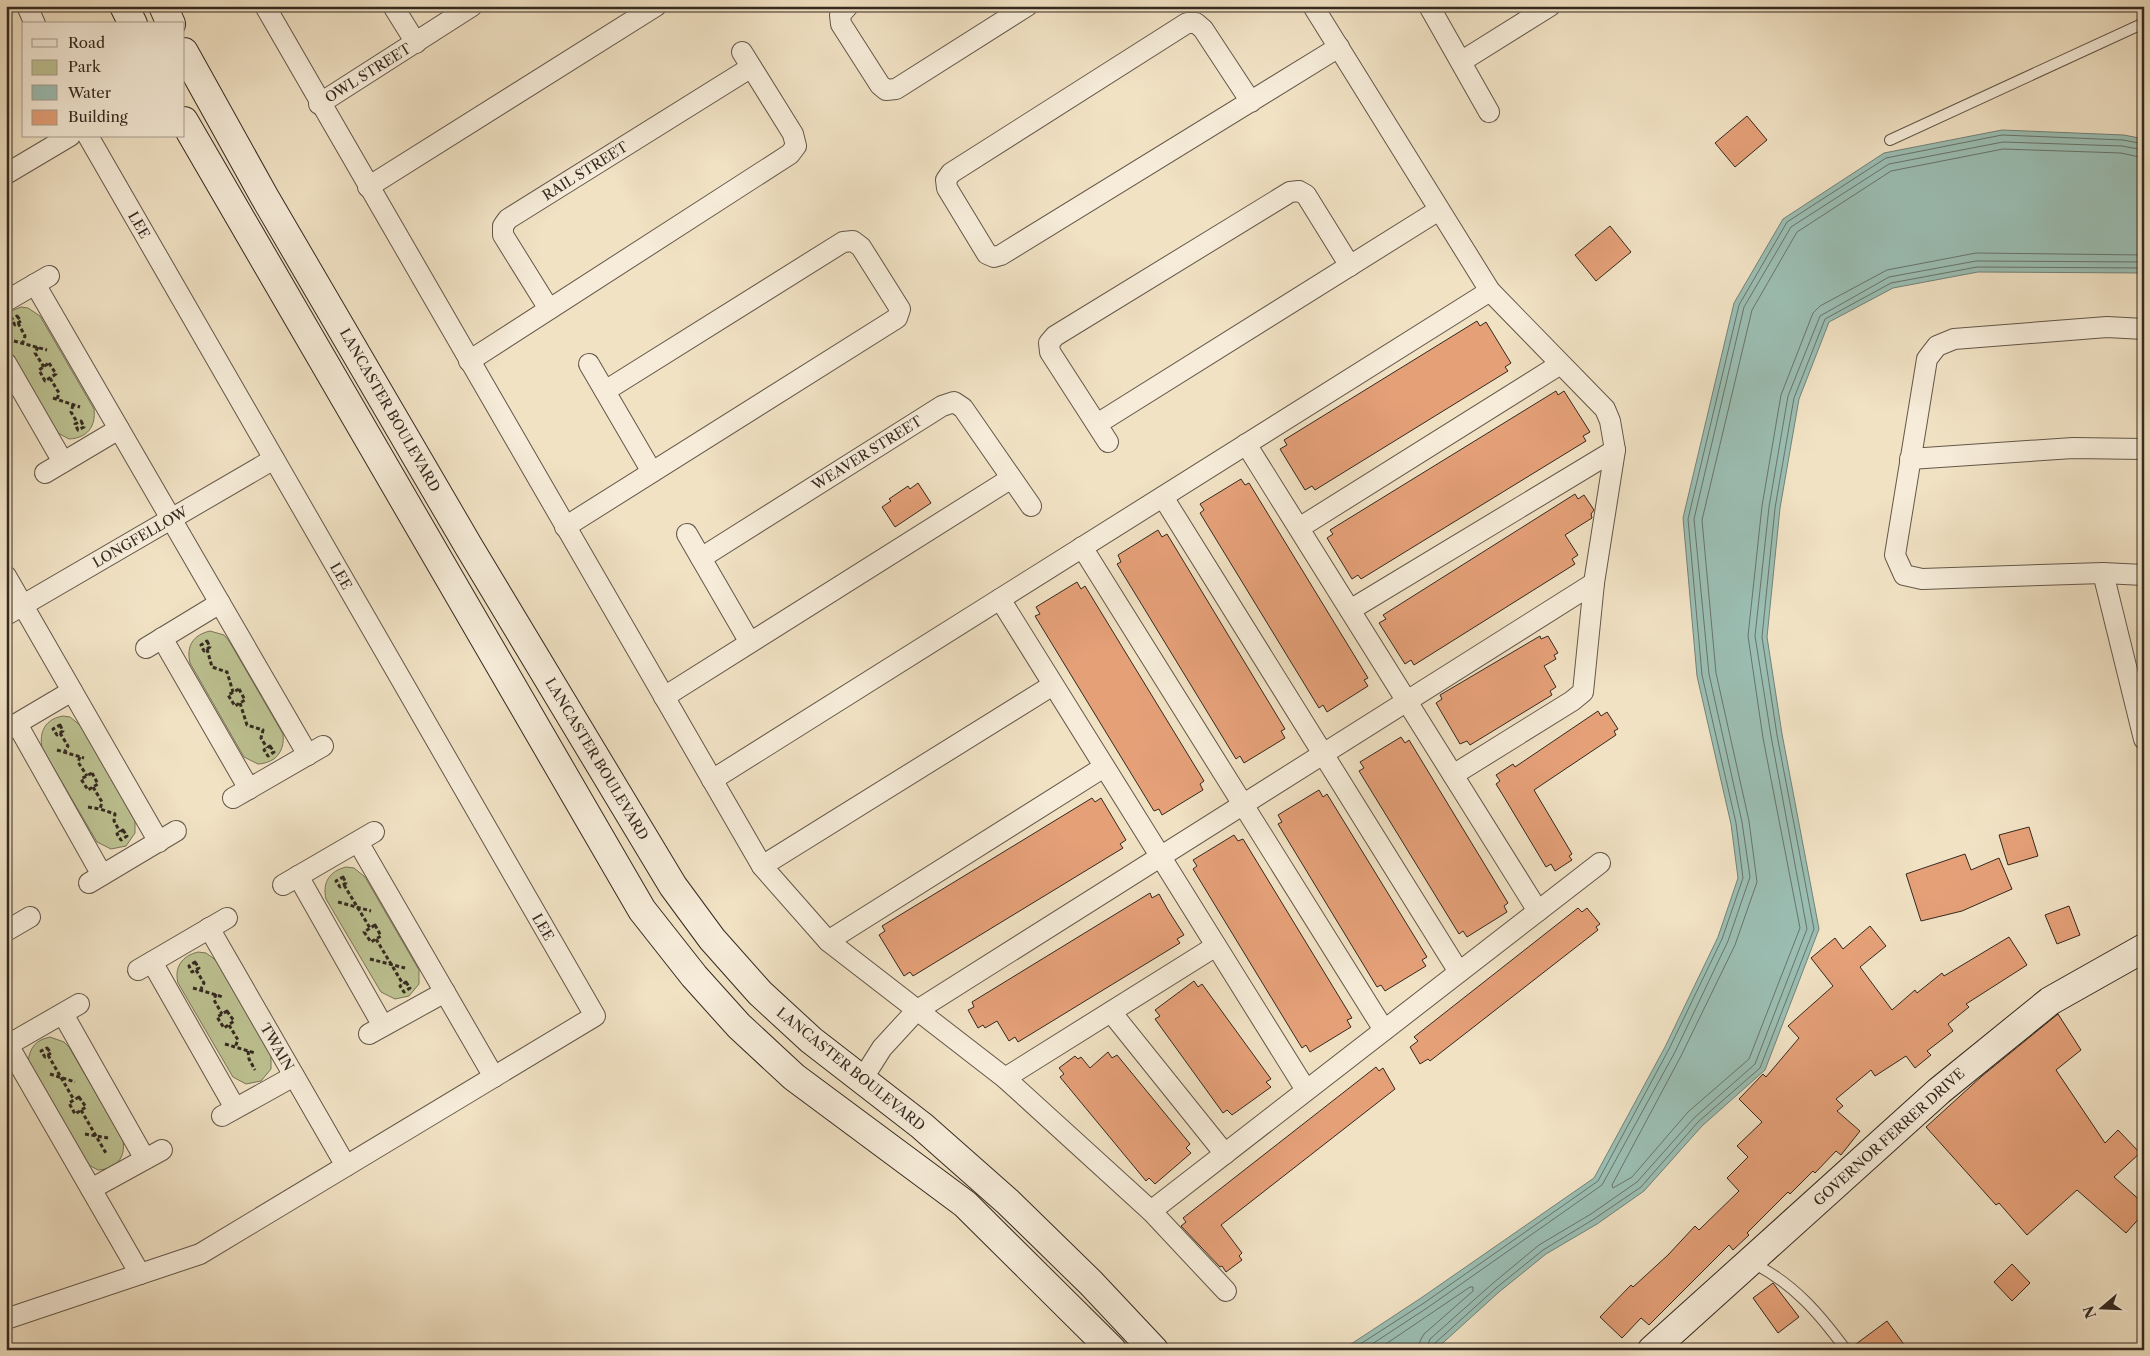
<svg xmlns="http://www.w3.org/2000/svg" width="2150" height="1356" font-family="'Libre Caslon Text',serif">
	<style>
		.green { fill: #bdc292; stroke: #787659 }
		.water { fill: #9bbeb3; stroke: #728278 }
		.lines { fill: none; stroke-linecap: round; stroke-linejoin: round }
		.shore { stroke: #68746a; stroke-width: 1 }
		.building { fill: #e5a078; stroke: #342920 }
		.lane-casing { stroke: #635749; stroke-width: 12 }
		.street-casing { stroke: #635749; stroke-width: 22 }
		.secondary-casing { stroke: #342920; stroke-width: 30 }
		.path { stroke: #342920; stroke-width: 3; stroke-dasharray: 4 2.5; stroke-linecap: butt }
		.lane { stroke: #f6ecd9; stroke-width: 10 }
		.street { stroke: #f6ecd9; stroke-width: 20 }
		.secondary { stroke: #f6ecd9; stroke-width: 28 }
		.labels { text-anchor: middle; dominant-baseline: central; stroke-width: 5; stroke-linejoin: round; paint-order: stroke }
		.street-label { font-size: 14px; fill: #342920; stroke: #f6ecd9 }
	</style>
	<rect width="100%" height="100%" fill="#f1e2c4"/>
	<filter id="stains"><feTurbulence type="fractalNoise" baseFrequency=".004" numOctaves="4"/><feColorMatrix values="0 0 0 0 .2 0 0 0 0 .09 0 0 0 0 .02 0 0 0 .5 -.17"/></filter>
	<radialGradient id="worn" r=".72"><stop offset=".6" stop-color="#630" stop-opacity="0"/><stop offset="1" stop-color="#630" stop-opacity=".3"/></radialGradient>
	<g class="green">
		<path d="M21 307 28 308 40 316 94 409C96 427 87 438 69 439L56 432 6 347V313Z"/>
		<path d="M210 631 224 635 229 641 283 734C285 752 275 763 258 764L244 757 190 663C186 646 193 635 210 631Z"/>
		<path d="M63 716 70 717 81 726 135 819V833L126 846 111 849 97 842 42 748C39 732 45 719 63 716Z"/>
		<path d="M346 867 354 868 365 877 419 970V984L409 996 395 999 381 992 326 899C322 882 330 871 346 867Z"/>
		<path d="M198 952 206 953 217 961 271 1054V1069L261 1081 246 1084 233 1077 178 983C174 967 182 956 198 952Z"/>
		<path d="M50 1037 64 1042 69 1047 123 1140C126 1158 116 1169 98 1170L85 1163 28 1062C30 1047 36 1040 50 1037Z"/>
	</g>
	<polygon class="water" points="2002,130 2124,135 2144,139 2144,273 1978,272 1893,288 1829,322 1799,399 1780,508 1767,637 1782,734 1819,929 1765,1070 1702,1126 1644,1191 1597,1224 1546,1254 1499,1292 1435,1350 1342,1350 1421,1298 1594,1178 1665,1047 1718,937 1738,878 1731,824 1697,676 1683,518 1734,303 1783,219 1884,153"/>
	<g class="lines">
		<g class="shore">
			<polyline points="2144,158 2121,153 2003,149 1891,171 1797,232 1752,310 1702,520 1716,673 1749,821 1757,882 1735,945 1681,1056 1612,1185 1613,1188 1632,1177 1688,1112 1749,1059 1800,928 1763,738 1748,636 1762,506 1781,395 1813,313 1820,306 1887,270 1976,253 2144,255"/>
			<polyline points="1351,1350 1424,1303 1598,1181 1669,1049 1722,939 1743,878 1736,823 1702,675 1688,519 1739,305 1787,222 1886,158 2002,135 2123,140 2144,144"/>
			<polyline points="1363,1350 1427,1308 1602,1185 1675,1052 1728,941 1750,877 1742,822 1709,674 1694,519 1744,307 1791,227 1889,164 2003,142 2122,146 2144,150"/>
			<polyline points="1377,1350 1470,1287 1473,1287 1473,1291 1424,1334 1420,1341 1419,1350"/>
			<polyline points="1426,1350 1430,1339 1492,1284 1539,1245 1591,1214 1637,1182 1694,1118 1755,1064 1807,929 1771,736 1755,636 1769,507 1788,396 1820,316 1889,277 1976,261 2144,262"/>
			<polyline points="1433,1350 1434,1344 1496,1288 1543,1250 1594,1219 1641,1187 1698,1122 1760,1068 1814,929 1777,735 1762,637 1775,508 1794,398 1825,319 1891,283 1977,267 2144,268"/>
		</g>
	</g>
	<g class="building">
		<polygon points="1747,116 1767,140 1735,167 1715,143"/>
		<polygon points="1610,226 1631,252 1596,281 1575,255"/>
		<polygon points="1477,321 1480,326 1486,322 1511,363 1505,367 1508,371 1315,490 1312,486 1305,490 1280,449 1287,445 1284,440"/>
		<polygon points="1556,391 1558,395 1564,391 1590,432 1583,436 1586,441 1361,579 1358,575 1352,579 1327,538 1333,534 1330,530"/>
		<polygon points="1241,479 1245,485 1249,483 1368,678 1364,680 1368,686 1327,712 1323,705 1319,708 1200,513 1204,510 1200,504"/>
		<polygon points="918,483 931,503 895,527 882,507 891,501 889,499 908,486 910,489"/>
		<polygon points="1575,494 1578,499 1584,495 1594,510 1591,514 1592,518 1565,535 1578,555 1572,559 1575,564 1414,665 1411,660 1405,664 1379,623 1386,619 1383,615"/>
		<polygon points="1158,530 1162,537 1167,534 1285,729 1281,731 1285,738 1244,763 1240,756 1236,759 1117,564 1121,562 1118,555"/>
		<polygon points="1077,582 1081,589 1085,586 1204,781 1200,784 1203,790 1162,815 1159,809 1154,811 1035,616 1040,614 1036,607"/>
		<polygon points="1540,636 1541,639 1548,636 1558,653 1554,655 1556,659 1544,666 1556,687 1550,691 1552,695 1470,745 1467,741 1460,744 1436,703 1442,699 1440,695"/>
		<polygon points="1598,711 1601,716 1607,712 1618,729 1614,731 1616,735 1534,790 1572,854 1569,856 1572,860 1555,871 1551,864 1546,867 1504,797 1496,784 1500,781 1496,775 1513,764 1515,767"/>
		<polygon points="1401,737 1405,743 1409,740 1508,903 1504,906 1507,912 1467,937 1463,931 1459,934 1359,771 1364,768 1360,762"/>
		<polygon points="1319,790 1323,797 1327,794 1427,957 1422,960 1426,966 1385,991 1381,985 1377,987 1278,824 1282,822 1278,815"/>
		<polygon points="1092,798 1095,802 1101,798 1126,840 1120,844 1123,848 913,976 910,972 904,976 879,935 885,931 882,926"/>
		<polygon points="2029,827 2038,856 2008,865 1999,835"/>
		<polygon points="1234,835 1238,841 1243,839 1352,1018 1347,1020 1351,1027 1310,1052 1306,1045 1302,1048 1193,869 1197,866 1193,860"/>
		<polygon points="1965,854 1971,870 1999,858 2012,889 1962,911 1921,921 1906,874"/>
		<polygon points="1150,893 1152,898 1159,894 1168,910 1184,935 1177,939 1180,943 1018,1042 1015,1037 1009,1041 997,1021 985,1028 983,1025 978,1028 968,1010 974,1007 972,1002"/>
		<polygon points="2069,906 2080,935 2057,944 2045,915"/>
		<polygon points="1578,908 1582,912 1587,908 1600,924 1596,927 1598,930 1430,1061 1428,1059 1420,1064 1410,1047 1418,1041 1414,1037"/>
		<polygon points="1870,926 1886,946 1860,967 1892,1010 1915,990 1917,993 1942,973 1944,976 2009,937 2027,965 1966,1004 1969,1007 1948,1024 1953,1031 1927,1051 1931,1055 1915,1068 1906,1056 1875,1076 1871,1070 1836,1099 1843,1106 1837,1111 1860,1131 1841,1155 1836,1151 1815,1173 1813,1171 1790,1194 1788,1192 1747,1233 1749,1235 1733,1250 1729,1245 1649,1325 1641,1318 1622,1338 1600,1317 1631,1285 1633,1287 1668,1255 1695,1226 1699,1230 1739,1191 1727,1178 1748,1157 1737,1146 1762,1122 1739,1099 1763,1074 1766,1077 1799,1038 1788,1026 1833,986 1811,958 1835,938 1843,949"/>
		<polygon points="1194,981 1198,987 1202,984 1271,1079 1266,1082 1271,1087 1232,1115 1227,1110 1223,1113 1155,1019 1160,1016 1155,1010"/>
		<polygon points="2058,1014 2081,1050 2056,1070 2105,1143 2118,1130 2140,1153 2114,1177 2144,1204 2144,1213 2126,1233 2077,1190 2027,1235 1999,1203 1996,1205 1926,1127 1982,1076"/>
		<polygon points="1108,1052 1112,1058 1117,1055 1190,1144 1186,1148 1191,1153 1155,1184 1149,1178 1146,1181 1060,1077 1064,1074 1059,1068 1075,1056 1078,1059 1081,1057 1090,1068"/>
		<polygon points="1376,1067 1379,1071 1383,1068 1395,1089 1221,1225 1242,1253 1239,1256 1242,1260 1226,1272 1222,1266 1220,1267 1181,1226 1186,1222 1183,1218"/>
		<polygon points="2012,1264 2030,1283 2012,1301 1994,1282"/>
		<polygon points="1773,1283 1799,1317 1778,1333 1753,1298"/>
		<polygon points="1887,1321 1908,1350 1853,1350 1852,1347"/>
	</g>
	<g class="lines">
		<g class="lane-casing">
			<g id="lane">
				<polyline points="1890,140 2144,23"/>
				<path d="M1751 1262C1793 1283 1819 1313 1846 1350"/>
			</g>
		</g>
		<g class="street-casing">
			<g id="street">
				<polyline points="27,6 35,24"/>
				<polyline points="265,6 762,866 828,941 1005,1078 1151,1211 1226,1291"/>
				<polyline points="393,6 416,43"/>
				<polyline points="848,6 840,15 841,24 880,85 886,90 896,89 1027,6"/>
				<polyline points="1313,6 1490,291 1605,409 1610,421 1615,450 1594,583 1583,692 1572,701 1453,775"/>
				<polyline points="1429,6 1489,112"/>
				<polyline points="1462,61 1550,6"/>
				<polyline points="1251,102 1203,29 1196,23 1187,23 951,173 946,180 947,188 987,254 994,257 1001,255 1339,47"/>
				<polyline points="319,104 472,6"/>
				<polyline points="6,174 70,136"/>
				<polyline points="368,187 656,6"/>
				<polyline points="35,284 308,755"/>
				<polyline points="6,301 49,276"/>
				<polyline points="549,309 503,235 503,226 508,219 750,68"/>
				<polyline points="2144,329 2107,327 1954,339 1937,346 1927,359 1895,555 1904,575 1922,579 2103,573 2144,575"/>
				<polyline points="469,361 790,154 796,146 793,134 742,52"/>
				<polyline points="6,363 63,462"/>
				<polyline points="589,364 652,472"/>
				<polyline points="1097,424 1439,210"/>
				<polyline points="1108,442 1050,352 1049,343 1055,336 1290,192 1299,191 1306,195 1350,266"/>
				<polyline points="1246,444 1538,911"/>
				<polyline points="1910,459 2073,448 2144,449"/>
				<polyline points="45,473 119,429"/>
				<polyline points="1163,497 1459,972"/>
				<polyline points="565,527 897,318 900,309 861,247 853,241 843,242 605,391"/>
				<polyline points="1299,528 1559,365"/>
				<polyline points="687,534 749,641"/>
				<polyline points="1082,547 1384,1030"/>
				<polyline points="701,558 942,406 954,402 963,408 1031,506"/>
				<polyline points="2103,573 2144,739"/>
				<polyline points="6,576 159,842"/>
				<polyline points="1000,599 1306,1090"/>
				<polyline points="1350,610 1615,450"/>
				<polyline points="6,615 274,459"/>
				<polyline points="162,638 249,789"/>
				<polyline points="146,648 220,603"/>
				<polyline points="664,697 1010,479"/>
				<polyline points="17,724 102,875"/>
				<polyline points="6,730 72,691"/>
				<polyline points="712,780 1490,291"/>
				<polyline points="233,798 323,746"/>
				<polyline points="358,842 494,1077"/>
				<polyline points="762,866 1053,685"/>
				<polyline points="298,876 383,1026"/>
				<polyline points="89,883 176,831"/>
				<polyline points="283,885 374,832"/>
				<polyline points="209,928 346,1166"/>
				<polyline points="6,931 30,917"/>
				<polyline points="828,941 1104,767"/>
				<polyline points="152,962 235,1108"/>
				<polyline points="138,970 227,918"/>
				<polyline points="1111,1012 1225,1154"/>
				<polyline points="63,1014 145,1159"/>
				<polyline points="369,1034 445,992"/>
				<polyline points="8,1045 140,1274"/>
				<polyline points="6,1046 79,1004"/>
				<polyline points="863,1078 882,1048 916,1011 1594,583"/>
				<polyline points="1005,1078 1216,946"/>
				<polyline points="222,1116 294,1076"/>
				<polyline points="91,1189 162,1150"/>
				<polyline points="1151,1211 1600,863"/>
				<polyline points="6,1319 200,1254 595,1016 88,136"/>
			</g>
		</g>
		<g class="secondary-casing">
			<g id="secondary">
				<polyline points="124,6 133,24"/>
				<polyline points="163,6 171,24"/>
				<polyline points="184,52 264,196 469,547 673,886 712,939 760,993 811,1040 922,1126 1008,1202 1091,1283 1154,1350"/>
				<polyline points="184,121 642,910 694,976 739,1026 794,1077 965,1204 1112,1350"/>
				<polyline points="1652,1350 1939,1091 2050,1001 2144,948"/>
			</g>
		</g>
		<g class="path">
			<polygon points="17,316 21,321 15,325 11,319"/>
			<polyline points="18,323 25,336 23,342"/>
			<polyline points="14,341 47,350"/>
			<polyline points="38,347 35,353 44,367"/>
			<polygon points="49,363 56,374 45,381 39,370"/>
			<polyline points="50,378 59,393 57,399"/>
			<polyline points="53,398 80,407"/>
			<polyline points="73,405 71,412 77,422"/>
			<polygon points="81,421 84,427 78,430 75,424"/>
			<polygon points="207,641 210,647 204,651 201,645"/>
			<polyline points="207,649 212,667 227,672 233,692"/>
			<polygon points="239,689 245,700 235,706 228,695"/>
			<polyline points="240,703 247,725 263,730 261,738 267,748"/>
			<polygon points="60,725 63,731 57,735 53,729"/>
			<polyline points="60,733 68,746 65,751"/>
			<polygon points="270,746 274,752 268,756 264,750"/>
			<polyline points="57,750 84,758"/>
			<polyline points="80,757 78,762 87,776"/>
			<polygon points="92,773 98,784 88,790 81,779"/>
			<polyline points="93,787 102,802 100,809 115,814 114,821 120,832"/>
			<polyline points="88,807 100,809"/>
			<polygon points="123,830 127,836 121,840 117,834"/>
			<polygon points="343,877 346,883 340,887 336,881"/>
			<polyline points="344,885 370,928"/>
			<polyline points="338,902 371,911"/>
			<polygon points="375,925 381,936 371,942 364,932"/>
			<polyline points="376,939 403,984"/>
			<polyline points="370,959 405,968"/>
			<polygon points="195,962 199,968 192,972 189,966"/>
			<polyline points="196,970 204,983 201,989"/>
			<polygon points="406,982 410,988 404,992 400,986"/>
			<polyline points="193,988 223,997"/>
			<polyline points="216,994 214,1000 222,1014"/>
			<polygon points="227,1011 234,1021 224,1028 217,1017"/>
			<polyline points="229,1025 238,1040 235,1047"/>
			<polyline points="225,1044 255,1053"/>
			<polygon points="47,1048 51,1053 45,1057 41,1051"/>
			<polyline points="248,1051 249,1059 255,1070"/>
			<polyline points="48,1055 74,1100"/>
			<polyline points="50,1074 75,1082"/>
			<polygon points="79,1097 86,1107 75,1114 69,1103"/>
			<polyline points="81,1110 107,1155"/>
			<polyline points="85,1134 108,1138"/>
		</g>
		<use href="#lane" class="lane"/>
		<use href="#street" class="street"/>
		<use href="#secondary" class="secondary"/>
	</g>
	<g class="labels">
		<g class="street-label">
			<text transform="translate(368 73) rotate(-32)">OWL STREET</text>
			<text transform="translate(585 171) rotate(-32)">RAIL STREET</text>
			<text transform="translate(139 225) rotate(60)">LEE</text>
			<text transform="translate(390 410) rotate(60)">LANCASTER BOULEVARD</text>
			<text transform="translate(867 453) rotate(-32)">WEAVER STREET</text>
			<text transform="translate(140 537) rotate(-30)">LONGFELLOW</text>
			<text transform="translate(341 576) rotate(60)">LEE</text>
			<text transform="translate(597 759) rotate(59)">LANCASTER BOULEVARD</text>
			<text transform="translate(543 927) rotate(60)">LEE</text>
			<text transform="translate(277 1047) rotate(60)">TWAIN</text>
			<text transform="translate(851 1069) rotate(39)">LANCASTER BOULEVARD</text>
			<text transform="translate(1889 1137) rotate(-42)">GOVERNOR FERRER DRIVE</text>
		</g>
	</g>
	<rect width="2150" height="1356" fill="none" stroke="#f1e2c4" stroke-width="25"/>
	<rect x="8" y="8" width="2135" height="1341" fill="none" stroke="#342920" stroke-width="2.5"/>
	<rect x="12" y="12" width="2125" height="1331" fill="none" stroke="#342920"/>
	<rect x="22" y="22" width="162" height="115" fill="#f6ecd9" stroke="#a89e8f"/>
	<rect x="32" y="39" width="25" height="8" fill="#f6ecd9" stroke="#a89e8f"/>
	<text x="68" y="48" font-size="15" fill="#342920">Road</text>
	<rect x="32" y="60" width="25" height="15" fill="#bdc292" stroke="#a89e8f"/>
	<text x="68" y="72" font-size="15" fill="#342920">Park</text>
	<rect x="32" y="85" width="25" height="15" fill="#9bbeb3" stroke="#a89e8f"/>
	<text x="68" y="98" font-size="15" fill="#342920">Water</text>
	<rect x="32" y="110" width="25" height="15" fill="#e5a078" stroke="#a89e8f"/>
	<text x="68" y="122" font-size="15" fill="#342920">Building</text>
	<g transform="translate(2102 1308) rotate(251)" stroke="#f6ecd9" stroke-width="4" paint-order="stroke">
	<path d="M0-4L9 19L0 12L-9 19Z" fill="#342920"/>
	<text y="-8" font-size="14" font-weight="bold" text-anchor="middle" fill="#342920">N</text>
	</g>
	<rect width="100%" height="100%" filter="url(#stains)"/>
	<rect width="100%" height="100%" fill="url(#worn)"/>
</svg>
